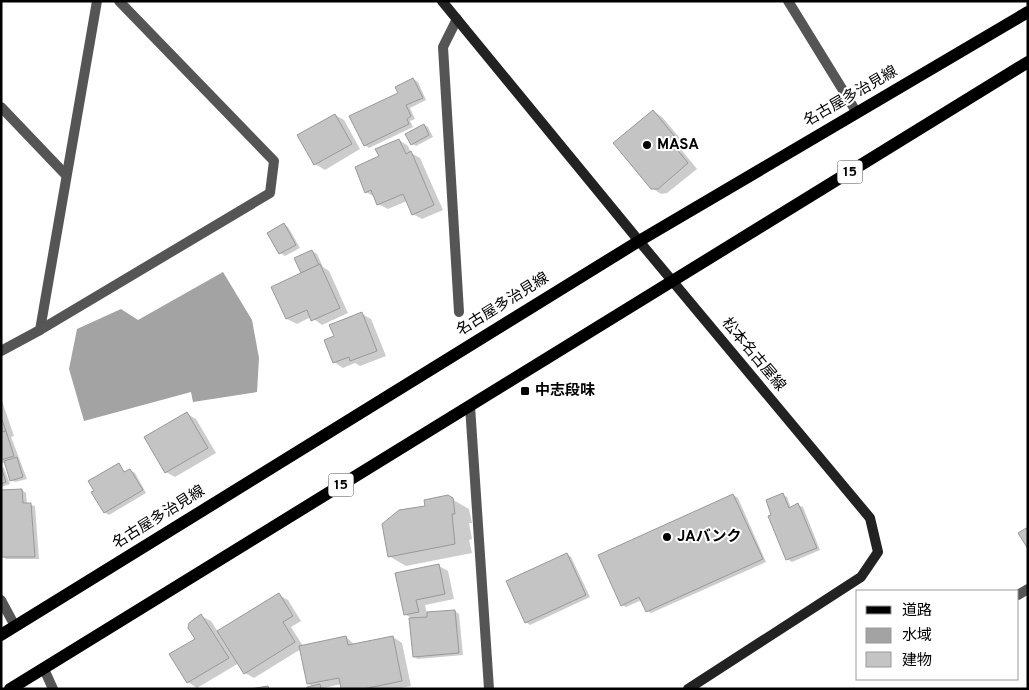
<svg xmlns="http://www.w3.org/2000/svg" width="1029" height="690" font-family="Overpass,'Noto Sans JP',sans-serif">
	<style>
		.water { fill: #a3a3a3 }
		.shadow { fill: #0003 }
		.building { fill: #c4c4c4; stroke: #999 }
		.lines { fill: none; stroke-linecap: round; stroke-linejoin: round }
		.street { stroke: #555; stroke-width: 10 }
		.secondary { stroke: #222; stroke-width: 10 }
		.primary { stroke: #000; stroke-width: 12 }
		.poi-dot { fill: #000; stroke: #fff; stroke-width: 2 }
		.labels { text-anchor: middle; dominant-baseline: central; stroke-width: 4; stroke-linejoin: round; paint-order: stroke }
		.shield { fill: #fff; stroke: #4c4c4c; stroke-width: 1 }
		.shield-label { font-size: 14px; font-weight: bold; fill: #000 }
		.street-label { font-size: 15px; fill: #000; stroke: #fff }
		.poi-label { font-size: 15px; font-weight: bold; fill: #000; stroke: #fff; text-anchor: start }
	</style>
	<rect width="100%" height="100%" fill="#fff"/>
	<polygon class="water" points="223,272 252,320 259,358 257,392 193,402 191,392 84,421 69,369 77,329 121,309 138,320"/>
	<g class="shadow">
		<polygon points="413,79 418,82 426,100 410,108 415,119 410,121 413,127 369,148 365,145 399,94"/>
		<polygon points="653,111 662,117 684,143 679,147 697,169 667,193 661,194 652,188"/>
		<polygon points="335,115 344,120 360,149 325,170 315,164"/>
		<polygon points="424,125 428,127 433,137 416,146 412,144"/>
		<polygon points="399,140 408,146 411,153 420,158 443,210 422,219 413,214 407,201 388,209 378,204 375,197 366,192 380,157"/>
		<polygon points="284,225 288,227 300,248 285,256 280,253"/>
		<polygon points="312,251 317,254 323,267 329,271 348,313 322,325 311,317 297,324 287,319 273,288 302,274"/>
		<polygon points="362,314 371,319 386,356 360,366 355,363 343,368 334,362 335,337"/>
		<polygon points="1,398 14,436 11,437 27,479 15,482 11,480 6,462 1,463"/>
		<polygon points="187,414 196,419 216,453 175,477 166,472"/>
		<polygon points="119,465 126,473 130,470 135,473 146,493 109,515 104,512"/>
		<polygon points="1,466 4,468 10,484 1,487"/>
		<polygon points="22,490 26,493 27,504 35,506 39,559 6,559 2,556"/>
		<polygon points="733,495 738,498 766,562 651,613 647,611 642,600 626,607 622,605"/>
		<polygon points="783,495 787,497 791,508 798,505 803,507 820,550 792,562 787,559"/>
		<polygon points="448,497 469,509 472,523 469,523 472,539 469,540 472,553 406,566 389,556 426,507"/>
		<polygon points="567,554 571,557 590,597 530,625 526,622"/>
		<polygon points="439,566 448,571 454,599 425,605 427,613 455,611 459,614 463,655 418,659 414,657 410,617 406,615"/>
		<polygon points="279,595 288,600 301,621 291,627 303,646 346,637 355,645 393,637 402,643 411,686 395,689 342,689 341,684 324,688 326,689 309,689 314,687 308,684 301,649 254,678 245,673 239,663 197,688 188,682 201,616 211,621 218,632"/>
	</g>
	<g class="building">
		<polygon points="413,78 423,98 406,105 411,116 407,119 409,124 364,146 349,116 398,93 395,87"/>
		<polygon points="653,110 676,138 671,142 688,163 658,189 651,189 613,143"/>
		<polygon points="335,114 352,144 314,165 297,135"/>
		<polygon points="424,124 429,135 411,145 405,134"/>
		<polygon points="399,139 406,154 411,151 434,205 412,215 403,194 377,205 371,190 365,193 355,167 379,156 375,149"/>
		<polygon points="284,223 296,245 279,254 267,233"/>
		<polygon points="312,250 319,265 301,273 294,258"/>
		<polygon points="320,264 340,308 311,321 307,310 286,319 271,287"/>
		<polygon points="362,312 377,351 350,361 349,357 333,363 324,340 334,336 329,325"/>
		<polygon points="187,412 208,448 165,473 144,437"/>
		<polygon points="1,417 6,431 1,432"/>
		<polygon points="6,431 14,456 1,460 1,432"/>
		<polygon points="17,457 23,477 10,481 4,461"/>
		<polygon points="119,463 124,472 130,469 143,490 104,513 91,492 94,491 88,481"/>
		<polygon points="1,467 6,482 1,484"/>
		<polygon points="22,489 23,503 31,503 35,557 1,557 1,490"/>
		<polygon points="783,493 789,508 798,503 817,548 786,560 768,516 771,515 766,500"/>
		<polygon points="733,494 763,559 646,612 639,597 621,606 598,555"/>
		<polygon points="448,495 453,498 455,514 452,514 455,544 388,557 382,524 399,510 425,506 424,500"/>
		<polygon points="1028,527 1028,549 1018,533"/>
		<polygon points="567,553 586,595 525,623 506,581"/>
		<polygon points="439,564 445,594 416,600 419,612 404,615 395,573"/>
		<polygon points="279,593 293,616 283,622 295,642 244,674 217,631"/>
		<polygon points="455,610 459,653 413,657 409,618 427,617 427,612"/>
		<polygon points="201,614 229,658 187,683 169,654 195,639 188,628 189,623"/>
		<polygon points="346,636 348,645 393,636 402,681 363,689 341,689 339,678 307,684 299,646"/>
		<polygon points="320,684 321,689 307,689 307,687"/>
		<polygon points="268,686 269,689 250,689"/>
	</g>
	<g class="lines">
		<g class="street">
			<polyline points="788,1 857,113"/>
			<polyline points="457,19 443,47 459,312"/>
			<polyline points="1,107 65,174"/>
			<polyline points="40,330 97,1"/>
			<polyline points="1,351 40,330 270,193 274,161 119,1"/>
			<polyline points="470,406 489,689"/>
			<polyline points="1018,595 1028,589"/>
			<polyline points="1,600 15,626"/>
			<polyline points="44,669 53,689"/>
		</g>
		<polyline class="secondary" points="442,1 639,241 870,518 878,552 861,577 688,689"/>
		<g class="primary">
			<polyline points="1,635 639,241 1028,12"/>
			<polyline points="10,689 1028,62"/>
		</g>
	</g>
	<g class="poi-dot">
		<circle cx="647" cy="145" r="5"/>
		<rect x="520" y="386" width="10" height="10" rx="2.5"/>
		<circle cx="667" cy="537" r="5"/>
	</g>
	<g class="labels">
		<g class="shield">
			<rect x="837.5" y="160.5" width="25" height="23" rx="4"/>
			<rect x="328.5" y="473.5" width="25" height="23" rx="4"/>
		</g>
		<g class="shield-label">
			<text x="850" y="172">15</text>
			<text x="341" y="485">15</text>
		</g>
		<g class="street-label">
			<text transform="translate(851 97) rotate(-30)">名古屋多治見線</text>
			<text transform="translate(503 305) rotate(-32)">名古屋多治見線</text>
			<text transform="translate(753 355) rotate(50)">松本名古屋線</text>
			<text transform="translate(159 518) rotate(-32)">名古屋多治見線</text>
		</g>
		<g class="poi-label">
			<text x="657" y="145">MASA</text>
			<text x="535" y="391">中志段味</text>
			<text x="677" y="537">JAバンク</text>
		</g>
	</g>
	<rect width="1029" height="690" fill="none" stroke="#000000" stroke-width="5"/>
	<rect x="856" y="590" width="162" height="90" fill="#ffffff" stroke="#999999"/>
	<rect x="866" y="606" width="25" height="8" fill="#000000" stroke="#999999"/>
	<text x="902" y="615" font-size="15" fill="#000000">道路</text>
	<rect x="866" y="628" width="25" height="15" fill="#a3a3a3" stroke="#999999"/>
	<text x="902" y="640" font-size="15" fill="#000000">水域</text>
	<rect x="866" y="652" width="25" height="15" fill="#c4c4c4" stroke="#999999"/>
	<text x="902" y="665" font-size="15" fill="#000000">建物</text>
</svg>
